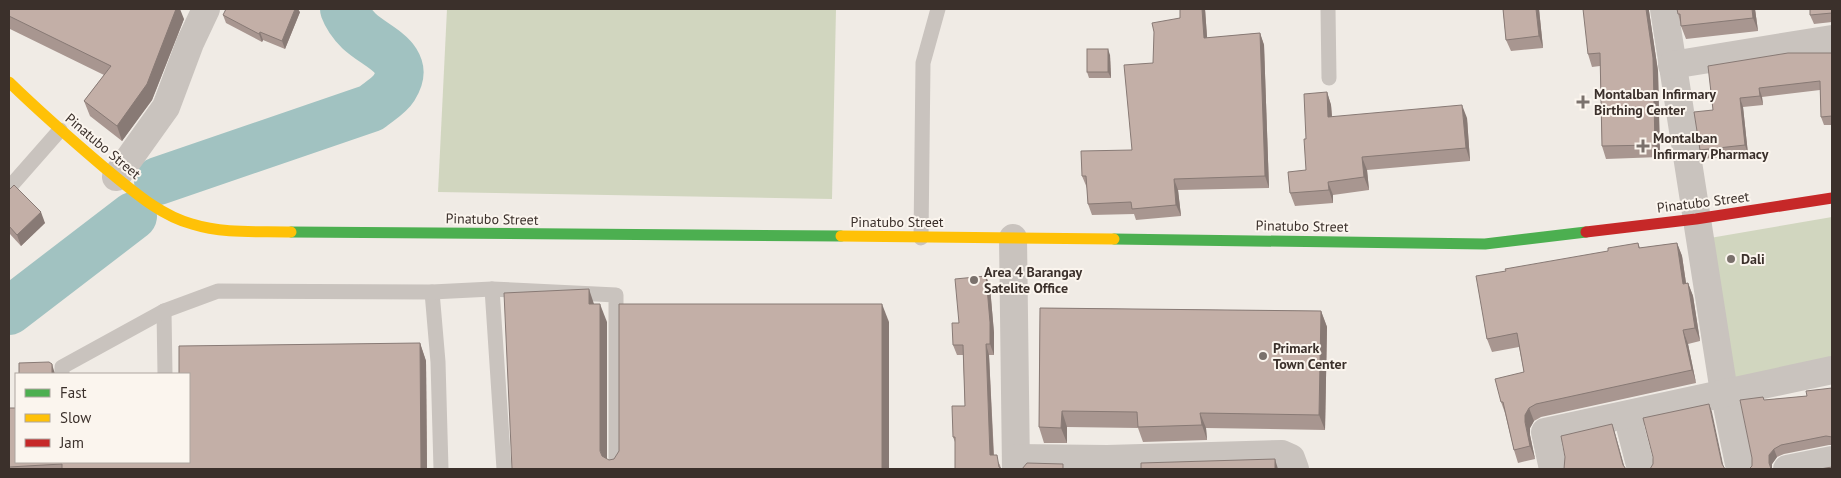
<svg xmlns="http://www.w3.org/2000/svg" width="1841" height="478" font-family="'PT Sans',sans-serif">
	<style>
		.green { fill: #d1d6bf }
		.lines { fill: none; stroke-linecap: round; stroke-linejoin: round }
		.river { stroke: #a1c2c1; stroke-width: 48 }
		.lane { stroke: #c9c3be; stroke-width: 15 }
		.street { stroke: #c9c3be; stroke-width: 28 }
		.fast { stroke: #4caf50; stroke-width: 11 }
		.slow { stroke: #ffc107; stroke-width: 11 }
		.jam { stroke: #c62828; stroke-width: 11 }
		.wall { fill: #a89690 }
		.shaded-wall { fill: #887a75 }
		.building { fill: #c3afa7; stroke: #887a75 }
		.poi-dot { fill: #7a716c; stroke: #fbf5ee; stroke-width: 2 }
		.labels { text-anchor: middle; dominant-baseline: central; stroke-width: 4; stroke-linejoin: round; paint-order: stroke }
		.poi-label { font-size: 14px; font-weight: bold; fill: #3b302b; stroke: #fbf5ee; text-anchor: start }
		.street-label { font-size: 14px; fill: #3b302b; stroke: #fbf5ee }
	</style>
	<rect width="100%" height="100%" fill="#f0ebe5"/>
	<g class="green">
		<polygon points="447,9 836,9 832,199 438,192"/>
		<polygon points="1832,217 1832,359 1734,378 1710,238"/>
	</g>
	<g class="lines">
		<g class="river">
			<path d="M158 181 371 108C378 102 389 96 394 88 413 58 377 48 359 31 353 25 347 17 344 9"/>
			<polyline points="9,311 133,216"/>
		</g>
		<g class="lane">
			<polyline points="1328,9 1329,78"/>
			<polyline points="9,188 60,130"/>
			<polyline points="921,238 923,63 938,9"/>
			<polyline points="492,289 504,469"/>
			<polyline points="432,292 438,362 441,469"/>
			<polyline points="164,311 165,374"/>
			<polyline points="62,374 62,367 164,311 218,291 432,292 492,289 616,295 616,469"/>
		</g>
		<g class="street">
			<polyline points="1664,9 1724,392 1740,469"/>
			<polyline points="1672,65 1832,39"/>
			<polyline points="116,177 166,107 190,43 206,9"/>
			<polyline points="1013,238 1016,469"/>
			<polyline points="1627,415 1641,469"/>
			<polyline points="1016,458 1107,459 1282,454 1291,458 1295,469"/>
			<polyline points="1553,469 1545,432 1832,370"/>
			<polyline points="1787,469 1832,460"/>
		</g>
		<g class="fast">
			<polyline points="291,232 841,236"/>
			<polyline points="1114,239 1485,244 1586,232"/>
		</g>
		<g class="slow">
			<path d="M9 82C40 112 73 141 106 169 132 190 159 215 192 224 224 234 258 231 291 232"/>
			<polyline points="841,236 1114,239"/>
		</g>
		<polyline class="jam" points="1586,232 1696,219 1832,198"/>
	</g>
	<g class="wall">
		<polygon points="9,9 184,19 152,100 122,141 90,116 84,101 104,75 10,29 9,31"/>
		<polygon points="1205,9 1207,38 1260,33 1264,45 1269,188 1178,190 1181,216 1136,220 1134,214 1092,215 1088,204 1087,188 1082,176 1132,150 1153,63 1180,18"/>
		<polygon points="1503,9 1539,9 1543,48 1511,51 1506,40"/>
		<polygon points="1677,9 1755,9 1758,31 1686,39 1681,26"/>
		<polygon points="1832,9 1832,22 1814,24 1810,15"/>
		<polygon points="1649,11 1658,71 1660,157 1606,159 1602,146 1600,66 1592,67 1588,54"/>
		<polygon points="300,12 285,49 263,40 262,42 226,23 223,15"/>
		<polygon points="1832,53 1832,125 1824,125 1821,117 1820,90 1762,97 1763,105 1743,107 1748,154 1703,159 1700,150 1713,110"/>
		<polygon points="1110,55 1111,78 1089,78 1087,72"/>
		<polygon points="1327,92 1331,105 1332,117 1467,118 1470,161 1367,170 1369,190 1333,195 1333,203 1295,206 1290,193 1306,170 1306,139"/>
		<polygon points="9,190 45,223 21,246 9,233"/>
		<polygon points="1638,243 1640,248 1677,243 1682,256 1686,283 1688,283 1693,296 1700,341 1688,344 1696,383 1541,417 1534,421 1530,428 1530,435 1535,459 1518,463 1514,450 1505,413 1501,402 1524,372 1519,347 1492,352 1487,339 1608,251"/>
		<polygon points="986,276 990,287 994,333 994,355 989,355 994,455 1000,465 1001,469 955,442 953,437 965,406 963,355 957,355 953,345 959,323"/>
		<polygon points="1040,308 1321,311 1327,327 1325,430 1206,428 1207,440 1143,442 1138,428 1067,427 1067,443 1044,443 1039,427"/>
		<polygon points="420,343 426,361 427,469 9,469 9,408 16,462 189,462"/>
		<polygon points="1832,388 1832,445 1829,445 1784,454 1777,457 1772,464 1752,466 1763,397 1764,400 1807,396"/>
	</g>
	<g class="shaded-wall">
		<polygon points="176,9 180,9 184,19 152,100 122,141 117,126"/>
		<polygon points="295,9 298,9 300,12 285,49 282,41"/>
		<polygon points="1202,9 1205,9 1208,50 1204,38"/>
		<polygon points="1536,9 1539,9 1543,48 1539,36"/>
		<polygon points="1646,9 1649,9 1649,11 1658,71 1660,157 1655,145"/>
		<polygon points="1752,9 1755,9 1758,31 1753,18"/>
		<polygon points="260,32 263,40 262,42 259,34"/>
		<polygon points="1260,33 1264,45 1269,188 1265,176"/>
		<polygon points="1108,49 1110,55 1111,78 1108,72"/>
		<polygon points="1759,88 1762,97 1763,105 1760,96"/>
		<polygon points="1327,92 1331,105 1333,130 1328,117"/>
		<polygon points="1740,98 1743,107 1748,154 1745,145"/>
		<polygon points="1462,105 1467,118 1470,161 1466,148"/>
		<polygon points="1362,157 1367,170 1369,190 1364,177"/>
		<polygon points="1174,179 1178,190 1181,216 1176,205"/>
		<polygon points="1328,182 1333,195 1333,203 1329,190"/>
		<polygon points="41,212 45,223 21,246 17,235"/>
		<polygon points="1677,243 1682,256 1688,297 1683,284"/>
		<polygon points="986,276 990,287 994,333 994,355 990,344"/>
		<polygon points="1688,283 1693,296 1700,341 1695,328"/>
		<polygon points="589,289 595,307 589,304"/>
		<polygon points="600,304 607,322 607,469 600,451"/>
		<polygon points="882,304 889,322 889,469 882,469"/>
		<polygon points="1321,311 1327,327 1325,430 1319,415"/>
		<polygon points="1683,330 1688,344 1696,383 1692,370"/>
		<polygon points="420,343 426,361 427,469 421,469"/>
		<polygon points="986,344 989,355 994,465 990,455"/>
		<polygon points="52,364 55,374 52,374"/>
		<polygon points="1709,404 1712,412 1724,469 1722,464"/>
		<polygon points="1529,408 1534,421 1530,428 1530,435 1535,459 1530,446 1525,422 1525,415"/>
		<polygon points="1062,411 1067,427 1067,443 1061,428"/>
		<polygon points="1200,413 1206,428 1207,440 1202,425"/>
		<polygon points="1612,424 1615,433 1625,469 1623,465"/>
		<polygon points="1774,449 1777,457 1772,464 1772,469 1771,469 1769,463 1769,455"/>
		<polygon points="1275,459 1278,469 1275,469"/>
	</g>
	<g class="building">
		<polygon points="9,9 176,9 147,84 117,126 84,101 111,66 9,16"/>
		<polygon points="226,9 295,9 282,41 260,32 259,34 223,15"/>
		<polygon points="1180,9 1202,9 1204,38 1260,33 1265,176 1174,179 1176,205 1132,209 1131,202 1088,204 1086,176 1082,176 1081,151 1132,150 1124,65 1153,63 1154,32 1152,23 1180,18"/>
		<polygon points="1503,9 1536,9 1539,36 1506,40"/>
		<polygon points="1583,9 1646,9 1653,58 1655,145 1602,146 1600,53 1588,54"/>
		<polygon points="1677,9 1752,9 1753,18 1681,26 1680,14 1678,14"/>
		<polygon points="1810,9 1832,9 1832,13 1810,15"/>
		<rect x="1087" y="49" width="21" height="23"/>
		<polygon points="1788,53 1832,53 1832,116 1821,117 1820,81 1759,88 1760,96 1740,98 1745,145 1700,150 1694,112 1713,110 1708,66"/>
		<polygon points="1327,92 1328,117 1462,105 1466,148 1362,157 1364,177 1328,182 1329,190 1290,193 1288,172 1306,170 1304,139 1306,139 1304,94"/>
		<polygon points="14,185 41,212 17,235 9,226 9,190"/>
		<polygon points="1638,243 1639,248 1677,243 1683,284 1688,283 1695,328 1683,330 1692,370 1536,404 1529,408 1525,415 1525,422 1530,446 1514,450 1503,402 1501,402 1495,379 1524,372 1517,333 1487,339 1476,276 1506,271 1505,269 1608,251 1608,248"/>
		<polygon points="986,276 990,322 990,344 986,344 990,455 997,455 999,467 1002,469 955,469 955,437 953,437 952,406 965,406 963,345 953,345 952,323 959,323 955,279"/>
		<polygon points="589,289 589,304 600,304 600,451 602,456 609,460 614,459 619,451 619,304 882,304 882,469 512,469 504,293"/>
		<polygon points="1040,308 1321,311 1319,415 1200,413 1202,425 1138,427 1137,412 1062,411 1061,428 1039,427"/>
		<polygon points="420,343 421,469 62,469 62,464 9,467 9,408 16,408 16,462 189,462 189,374 179,374 179,346"/>
		<polygon points="49,362 52,364 52,374 19,374 19,363"/>
		<polygon points="1832,388 1832,437 1826,436 1781,445 1774,449 1769,455 1769,463 1771,469 1749,469 1752,466 1752,458 1740,400 1763,397 1764,400 1807,396 1806,391"/>
		<polygon points="1709,404 1722,464 1725,469 1650,469 1653,464 1653,457 1643,418"/>
		<polygon points="1612,424 1623,465 1626,469 1564,469 1565,457 1561,436"/>
		<polygon points="1275,459 1275,469 1141,469 1141,463"/>
		<polygon points="1027,463 1063,464 1063,469 1022,469"/>
		<polygon points="1832,467 1832,469 1820,469"/>
	</g>
	<g class="poi-dot">
		<path d="M1580.5 94.5h5v5h5v5h-5v5h-5v-5h-5v-5h5z"/>
		<path d="M1640.5 138.5h5v5h5v5h-5v5h-5v-5h-5v-5h5z"/>
		<circle cx="1731" cy="259" r="5"/>
		<circle cx="974" cy="280" r="5"/>
		<circle cx="1263" cy="356" r="5"/>
	</g>
	<g class="labels">
		<g class="poi-label">
			<text x="1594" y="94">Montalban Infirmary<tspan x="1594" dy="16">Birthing Center</tspan></text>
			<text x="1653" y="138">Montalban<tspan x="1653" dy="16">Infirmary Pharmacy</tspan></text>
			<text x="1741" y="259">Dali</text>
			<text x="984" y="272">Area 4 Barangay<tspan x="984" dy="16">Satelite Office</tspan></text>
			<text x="1273" y="348">Primark<tspan x="1273" dy="16">Town Center</tspan></text>
		</g>
		<g class="street-label">
			<text transform="translate(103 146) rotate(40)">Pinatubo Street</text>
			<text transform="translate(1703 202) rotate(-7)">Pinatubo Street</text>
			<text transform="translate(492 219) rotate(1)">Pinatubo Street</text>
			<text x="897" y="222">Pinatubo Street</text>
			<text transform="translate(1302 226) rotate(1)">Pinatubo Street</text>
		</g>
	</g>
	<rect width="1841" height="478" fill="none" stroke="#3b302b" stroke-width="20"/>
	<rect x="15" y="373" width="175" height="90" fill="#fbf5ee" stroke="#aea6a0"/>
	<rect x="25" y="389" width="25" height="8" fill="#4caf50" stroke="#aea6a0"/>
	<text x="60" y="398" font-size="15" fill="#3b302b">Fast</text>
	<rect x="25" y="414" width="25" height="8" fill="#ffc107" stroke="#aea6a0"/>
	<text x="60" y="423" font-size="15" fill="#3b302b">Slow</text>
	<rect x="25" y="439" width="25" height="8" fill="#c62828" stroke="#aea6a0"/>
	<text x="60" y="448" font-size="15" fill="#3b302b">Jam</text>
</svg>
